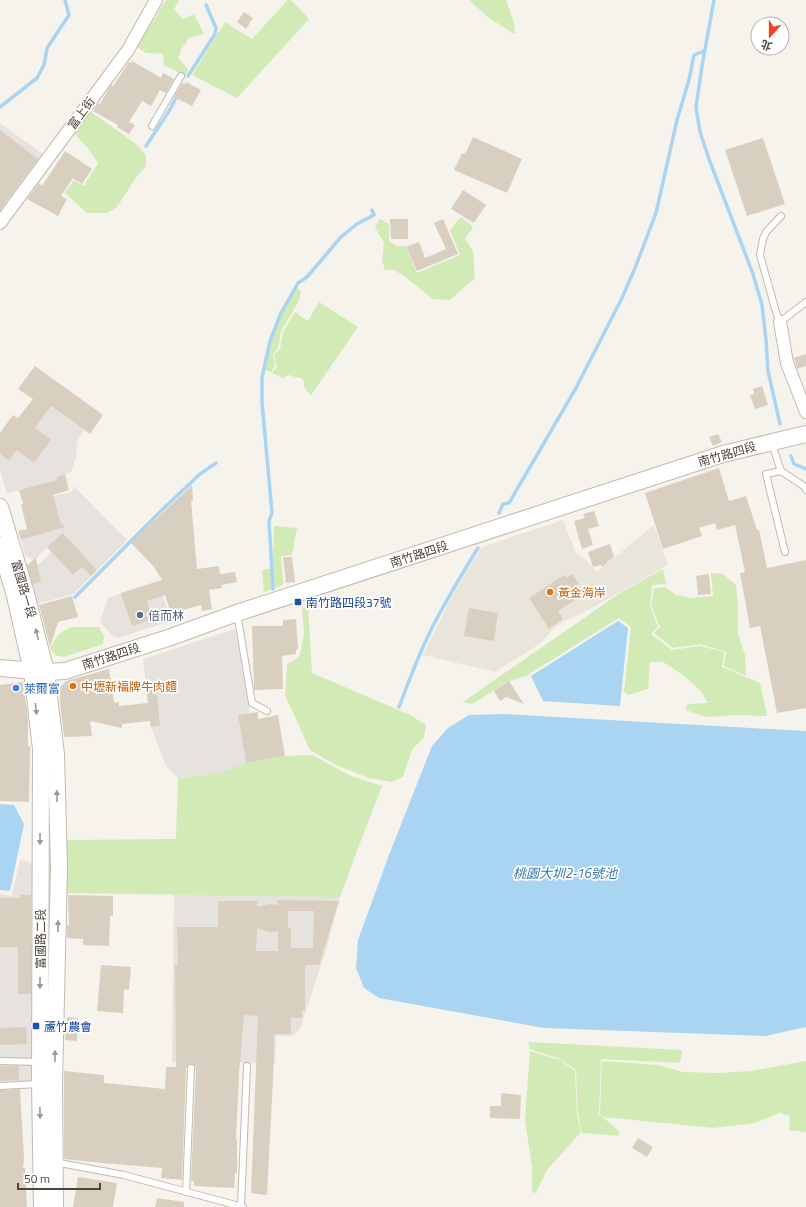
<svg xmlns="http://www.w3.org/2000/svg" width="806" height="1207" font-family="'Titillium Web','Noto Sans TC',sans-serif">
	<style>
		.residential { fill: #eae5da }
		.industrial { fill: #e6e2dd }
		.green { fill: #d2eab5 }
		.water { fill: #a9d4f2 }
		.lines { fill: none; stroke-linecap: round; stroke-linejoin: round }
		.stream { stroke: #a9d4f2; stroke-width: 3.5 }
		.building { fill: #d8cfc1; fill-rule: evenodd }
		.service-casing { stroke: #c2bbae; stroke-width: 8 }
		.minor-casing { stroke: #c2bbae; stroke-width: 14 }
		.tertiary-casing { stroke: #c2bbae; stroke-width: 18 }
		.service { stroke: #fff; stroke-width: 6 }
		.minor { stroke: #fff; stroke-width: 12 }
		.tertiary { stroke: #fff; stroke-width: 16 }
		.oneway { fill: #9c9892 }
		.food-dot { fill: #e8710a; stroke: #fff; stroke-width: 1.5 }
		.transit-dot { fill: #1a4fb4; stroke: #fff; stroke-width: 1.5 }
		.service-dot { fill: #5c6f8a; stroke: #fff; stroke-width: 1.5 }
		.shop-dot { fill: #3f7fe0; stroke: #fff; stroke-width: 1.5 }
		.labels { text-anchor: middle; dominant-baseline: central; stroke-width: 3.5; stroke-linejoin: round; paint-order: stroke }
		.street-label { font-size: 12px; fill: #4b4439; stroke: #fff }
		.food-label { font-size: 12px; fill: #c56008; stroke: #fff; text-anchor: start }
		.transit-label { font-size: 12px; fill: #164399; stroke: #fff; text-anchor: start }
		.service-label { font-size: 12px; fill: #4e5e75; stroke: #fff; text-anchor: start }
		.shop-label { font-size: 12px; fill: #366cbe; stroke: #fff; text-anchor: start }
		.water-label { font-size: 13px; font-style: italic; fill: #2e7ab2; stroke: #fff }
	</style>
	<rect width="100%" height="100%" fill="#f6f3ec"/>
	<polygon class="residential" points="563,520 576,553 585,559 597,572 654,525 668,565 583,613 567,620 554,628 541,643 495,672 423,655 451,598 482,547"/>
	<g class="industrial">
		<polygon points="0,123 43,154 0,213"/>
		<polygon points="51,406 84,430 77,441 76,457 71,472 56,477 57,480 19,490 7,494 0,470 0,454 9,461"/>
		<polygon points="74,486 127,540 97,570 63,533 34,560 25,556 21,540 65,527 59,520 53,496 71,492"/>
		<polygon points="52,552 73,575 82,567 91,576 74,594 36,604 26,565 36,563 38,565"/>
		<polygon points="158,581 171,621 118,638 112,635 100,622 108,598"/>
		<polygon points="235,629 250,713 238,715 246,763 216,774 178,778 166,766 151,727 143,659"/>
		<polygon points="20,860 34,863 33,1084 0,1086 0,894 12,896"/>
		<polygon points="174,894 340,897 327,947 300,1029 292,1036 276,1036 275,1063 172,1062"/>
	</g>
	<g class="green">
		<polygon points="166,0 179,0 174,9 183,19 194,14 204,34 189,38 181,50 178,58 188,69 186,76 164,65 163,54 146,53 137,47"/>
		<polygon points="288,0 291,0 309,19 237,98 192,75 225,22 252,39"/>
		<polygon points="471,0 506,0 514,23 515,33 513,33 489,18 470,1"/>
		<polygon points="91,112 135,143 146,155 146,166 137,176 117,207 107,213 87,213 65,193 74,180 84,186 98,163 87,147 74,133"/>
		<polygon points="461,217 471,225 473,228 465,238 473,252 475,278 450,300 433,299 404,276 394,270 385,270 382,260 384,243 375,227 380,219 389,224 389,241 397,246 405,246 417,273 460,255 450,230"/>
		<polygon points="295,286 301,291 299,301 281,331 278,348 273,355 275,366 271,372 262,369 269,340 281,311"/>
		<polygon points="319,302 358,327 311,395 305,389 303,379 288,375 283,378 272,373 277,367 274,355 280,349 283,332 295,312 308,321"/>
		<polygon points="274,526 297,528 292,555 281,556 283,579 283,585 264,592 262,570 273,568 273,555"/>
		<polygon points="663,569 666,584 652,585 650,606 658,627 651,634 672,650 700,646 724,652 722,667 760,683 767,716 736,715 706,717 686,710 687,704 708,703 701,691 683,675 663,662 650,662 648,689 628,695 624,691 631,627 619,618 526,676 509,681 472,704 463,702 620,593"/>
		<polygon points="711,573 723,574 736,585 738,607 738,634 745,655 746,676 724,666 726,652 700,644 673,648 654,633 660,627 651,605 654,588 665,587 676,595 692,598 713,596"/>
		<polygon points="308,607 312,673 410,715 426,725 424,737 412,750 403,777 391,782 369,778 336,765 310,750 285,695 287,664 293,661 300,655 304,634 302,608"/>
		<polygon points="71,627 99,627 104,636 103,644 64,657 55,655 50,648 59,634"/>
		<polygon points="312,755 351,776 382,786 360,843 340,897 64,893 65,840 176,839 178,778 216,774 246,763 285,756"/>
		<polygon points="528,1042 682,1050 680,1063 601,1059 599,1114 619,1131 619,1136 582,1133 578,1115 576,1070 560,1059 530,1049"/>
		<polygon points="530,1051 560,1060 575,1071 577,1116 581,1132 547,1170 536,1193 532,1192 532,1167 525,1120"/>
		<polygon points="602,1061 658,1065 683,1072 719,1073 751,1071 806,1061 806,1132 789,1130 790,1116 780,1113 755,1123 713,1128 604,1117 600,1114"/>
	</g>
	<g class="water">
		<polygon points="618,621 628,628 620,706 543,701 531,676"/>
		<polygon points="504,714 806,731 806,1027 765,1036 544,1028 379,998 364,988 356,968 358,940 389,855 432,746 448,728 469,715"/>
		<polygon points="0,804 14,805 24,824 10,891 0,890"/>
	</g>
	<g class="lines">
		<g class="stream">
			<polyline points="714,0 702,66 696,107 700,132 709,159 753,274 762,305 766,340 768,371 780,424"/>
			<polyline points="188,76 215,34 216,28 206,5"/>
			<polyline points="0,107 37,78 44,65 47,48 69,15 65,0"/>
			<polyline points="146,146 169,111 178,94"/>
			<polyline points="791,456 794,464 806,469"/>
			<polyline points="499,513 503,504 509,503 576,388 622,298 635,268 656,213 677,120 689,80 694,55 704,51"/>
			<polyline points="273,589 269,521 272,513 262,402 262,378 270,341 281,313 298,283 307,277 341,237 357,224 374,215 372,210"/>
			<polyline points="75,597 162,510 200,474 216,463"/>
			<path d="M399 707C409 681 419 653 432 628 446 600 462 574 478 548"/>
		</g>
	</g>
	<g class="building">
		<polygon points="244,12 253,18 246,29 237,22"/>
		<polygon points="132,61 161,78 163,73 174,79 166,93 160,90 151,106 142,101 129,122 135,125 129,134 117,127 118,125 93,111 98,103 100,104 109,88 111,85 113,86 129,62 131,63"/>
		<polygon points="186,82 201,90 192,106 174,97 182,83 185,84"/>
		<polygon points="0,130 38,159 0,210"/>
		<polygon points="473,137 522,159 507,193 454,170 462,153 465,154"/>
		<polygon points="763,138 785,204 747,216 725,150"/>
		<polygon points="65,151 92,169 82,184 73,178 61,196 67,199 58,216 27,199 39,183 42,186"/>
		<polygon points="463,190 486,205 474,223 451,209"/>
		<polygon points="390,219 408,219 408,239 391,239"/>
		<polygon points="443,219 458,254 417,271 406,247 419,242 425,258 446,249 434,223"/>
		<polygon points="806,354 806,366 797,369 794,358"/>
		<polygon points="35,366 103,415 90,434 51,406 35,428 51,440 34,463 17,450 9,461 0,454 0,433 13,415 18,418 33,399 18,389"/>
		<polygon points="762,386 768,405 755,409 750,395 754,394 753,389"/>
		<polygon points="718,434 722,442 713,446 709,437"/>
		<polygon points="719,468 729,501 746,496 757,530 759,530 767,568 806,560 806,708 777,713 760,626 750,628 740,573 745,572 735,525 717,530 715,523 699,528 702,536 663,549 645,493"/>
		<polygon points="65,474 69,490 53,495 60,521 65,527 21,540 18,531 27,529 21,505 23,504 19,490 57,480 56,477"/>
		<polygon points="192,485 193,501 191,501 197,569 219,566 220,574 235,572 237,582 221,585 222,588 209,590 212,609 202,611 201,605 171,613 165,595 147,601 152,619 132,626 121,593 162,580 154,567 131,543"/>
		<polygon points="594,511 599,526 588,529 593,545 582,549 574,521 585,518 583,514"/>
		<polygon points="63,533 97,570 91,576 82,567 73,575 47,547"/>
		<polygon points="610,544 614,557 602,567 601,565 593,567 588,552"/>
		<polygon points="283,557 292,557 295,582 286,583"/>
		<polygon points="36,558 41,582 33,584 27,565"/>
		<polygon points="572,574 579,584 574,588 580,597 558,611 563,619 549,629 529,598 564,575 566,578"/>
		<polygon points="709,574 711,594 698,595 696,576"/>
		<polygon points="72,596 78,617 58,622 50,647 39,605"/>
		<polygon points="469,608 498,613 494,641 464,636"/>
		<polygon points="296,619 298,649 296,650 296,654 282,656 283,689 254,690 252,626 283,626 283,620"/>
		<polygon points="109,669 114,703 119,702 119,706 148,703 146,685 156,684 160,726 151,727 150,721 122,724 122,728 90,721 92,736 64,737 60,702 60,687 66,681"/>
		<polygon points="509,681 524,704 506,697 500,701 494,691"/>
		<polygon points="23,682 28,718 28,746 30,746 29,802 0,801 0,685"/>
		<polygon points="258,712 258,719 278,715 285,756 246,763 238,715"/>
		<polygon points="20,895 31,895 31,994 18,994 18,947 0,947 0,898 20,898"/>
		<polygon points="68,895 113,896 113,916 110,916 109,946 83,945 83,939 67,938 67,925 69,925"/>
		<path d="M277 900 339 901 319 965H305V1010H302V1018H291V1034H274V1059L267 1195 251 1193 258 1016 244 1015 239 1075 236 1139H237V1173H235L234 1188 194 1186V1181H191L196 1068 195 1066 192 1064H189L186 1068 182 1180 161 1178 162 1168 102 1163 64 1159V1071L104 1075V1083L165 1089 166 1067H176L175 965H178L177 927H218V901H257V907L269 904 278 905ZM288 911H314L313 948H291V928H288ZM257 928 269 932 278 931V951H256Z"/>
		<polygon points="101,965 131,967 129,990 124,989 123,1013 97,1011"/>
		<polygon points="67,1017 78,1018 77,1041 65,1040"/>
		<polygon points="26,1027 27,1044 0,1045 0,1028"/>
		<polygon points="0,1066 19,1066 19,1080 0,1081"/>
		<polygon points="20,1089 24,1159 23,1168 25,1168 27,1207 0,1207 0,1090"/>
		<polygon points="501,1093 521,1095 520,1119 490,1118 490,1106 501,1106"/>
		<polygon points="638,1138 653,1147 647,1157 632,1148"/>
		<polygon points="78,1177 117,1183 113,1207 73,1207"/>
		<polygon points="157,1198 184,1202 184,1207 155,1207"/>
	</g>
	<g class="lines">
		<g class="service-casing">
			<g id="service">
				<polyline points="152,126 181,76"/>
				<polyline points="781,216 766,232 763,239 760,255 776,312 780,322 806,302"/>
				<polyline points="772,444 781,471 805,487 806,490"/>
				<polyline points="781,471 766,474 785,552"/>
				<polyline points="237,613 252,703 267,711"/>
				<polyline points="0,1061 39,1062"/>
				<polyline points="0,1086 39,1084"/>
				<polyline points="54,1162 124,1175 243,1207"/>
				<polyline points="186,1192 191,1068"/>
				<polyline points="241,1206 247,1066"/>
			</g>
		</g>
		<g class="minor-casing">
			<g id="minor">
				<polyline points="0,223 128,50 156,0"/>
				<polyline points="780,322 787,363 806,412"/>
			</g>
		</g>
		<g class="tertiary-casing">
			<g id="tertiary">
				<polyline points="0,507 25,590 46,672 56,754 59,867 54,1083 55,1207"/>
				<polyline points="0,545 15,596 32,671 41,749 40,1084 42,1207"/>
				<polyline points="0,668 46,672 65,671 171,637 237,613 723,454 806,434"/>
			</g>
		</g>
		<use href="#service" class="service"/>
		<use href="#minor" class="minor"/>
		<use href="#tertiary" class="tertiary"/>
	</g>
	<defs><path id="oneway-solid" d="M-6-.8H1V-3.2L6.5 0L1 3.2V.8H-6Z"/></defs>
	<g class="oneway">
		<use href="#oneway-solid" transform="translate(37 634) rotate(-104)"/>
		<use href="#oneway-solid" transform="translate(36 709) rotate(84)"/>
		<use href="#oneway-solid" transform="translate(57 796) rotate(-92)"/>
		<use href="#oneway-solid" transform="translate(40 839) rotate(90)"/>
		<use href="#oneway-solid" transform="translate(58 926) rotate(-89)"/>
		<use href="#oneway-solid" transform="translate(40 983) rotate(90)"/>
		<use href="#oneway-solid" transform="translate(55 1056) rotate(-89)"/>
		<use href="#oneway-solid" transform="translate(40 1113) rotate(89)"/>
	</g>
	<g class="food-dot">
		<circle cx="550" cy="592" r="4"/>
		<circle cx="73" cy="686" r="4"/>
	</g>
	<g class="transit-dot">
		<rect x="294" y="598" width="8" height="8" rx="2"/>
		<rect x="32" y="1022" width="8" height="8" rx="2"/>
	</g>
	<circle class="service-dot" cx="140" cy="615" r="4"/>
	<circle class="shop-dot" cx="16" cy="688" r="4"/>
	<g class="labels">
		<g class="street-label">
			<text transform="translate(81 113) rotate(-54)">富上街</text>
			<text transform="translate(727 454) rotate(-16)">南竹路四段</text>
			<text transform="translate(419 554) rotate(-18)">南竹路四段</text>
			<text transform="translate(24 589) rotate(74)">富國路一段</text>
			<text transform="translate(111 656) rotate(-18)">南竹路四段</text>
			<text transform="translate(40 939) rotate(-90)">富國路二段</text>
		</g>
		<g class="food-label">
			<text x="558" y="592">黃金海岸</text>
			<text x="81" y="686">中壢新福牌牛肉麵</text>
		</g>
		<g class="transit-label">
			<text x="306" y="602">南竹路四段37號</text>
			<text x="44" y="1026">蘆竹農會</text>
		</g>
		<g class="service-label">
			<text x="148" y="615">倍而林</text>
		</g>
		<g class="shop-label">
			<text x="24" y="688">萊爾富</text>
		</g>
		<g class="water-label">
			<text x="565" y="873">桃園大圳2-16號池</text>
		</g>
	</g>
	<g transform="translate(770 36) rotate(201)"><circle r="19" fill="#ffffff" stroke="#b7b4b0"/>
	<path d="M0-3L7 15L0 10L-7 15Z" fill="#fc3f1d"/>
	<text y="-6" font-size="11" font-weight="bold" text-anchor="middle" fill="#4b4439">北</text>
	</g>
	<path d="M18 1183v6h82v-6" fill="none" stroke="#4b4439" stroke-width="2"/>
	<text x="24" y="1183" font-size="12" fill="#4b4439" stroke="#ffffff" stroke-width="3" paint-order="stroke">50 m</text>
</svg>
